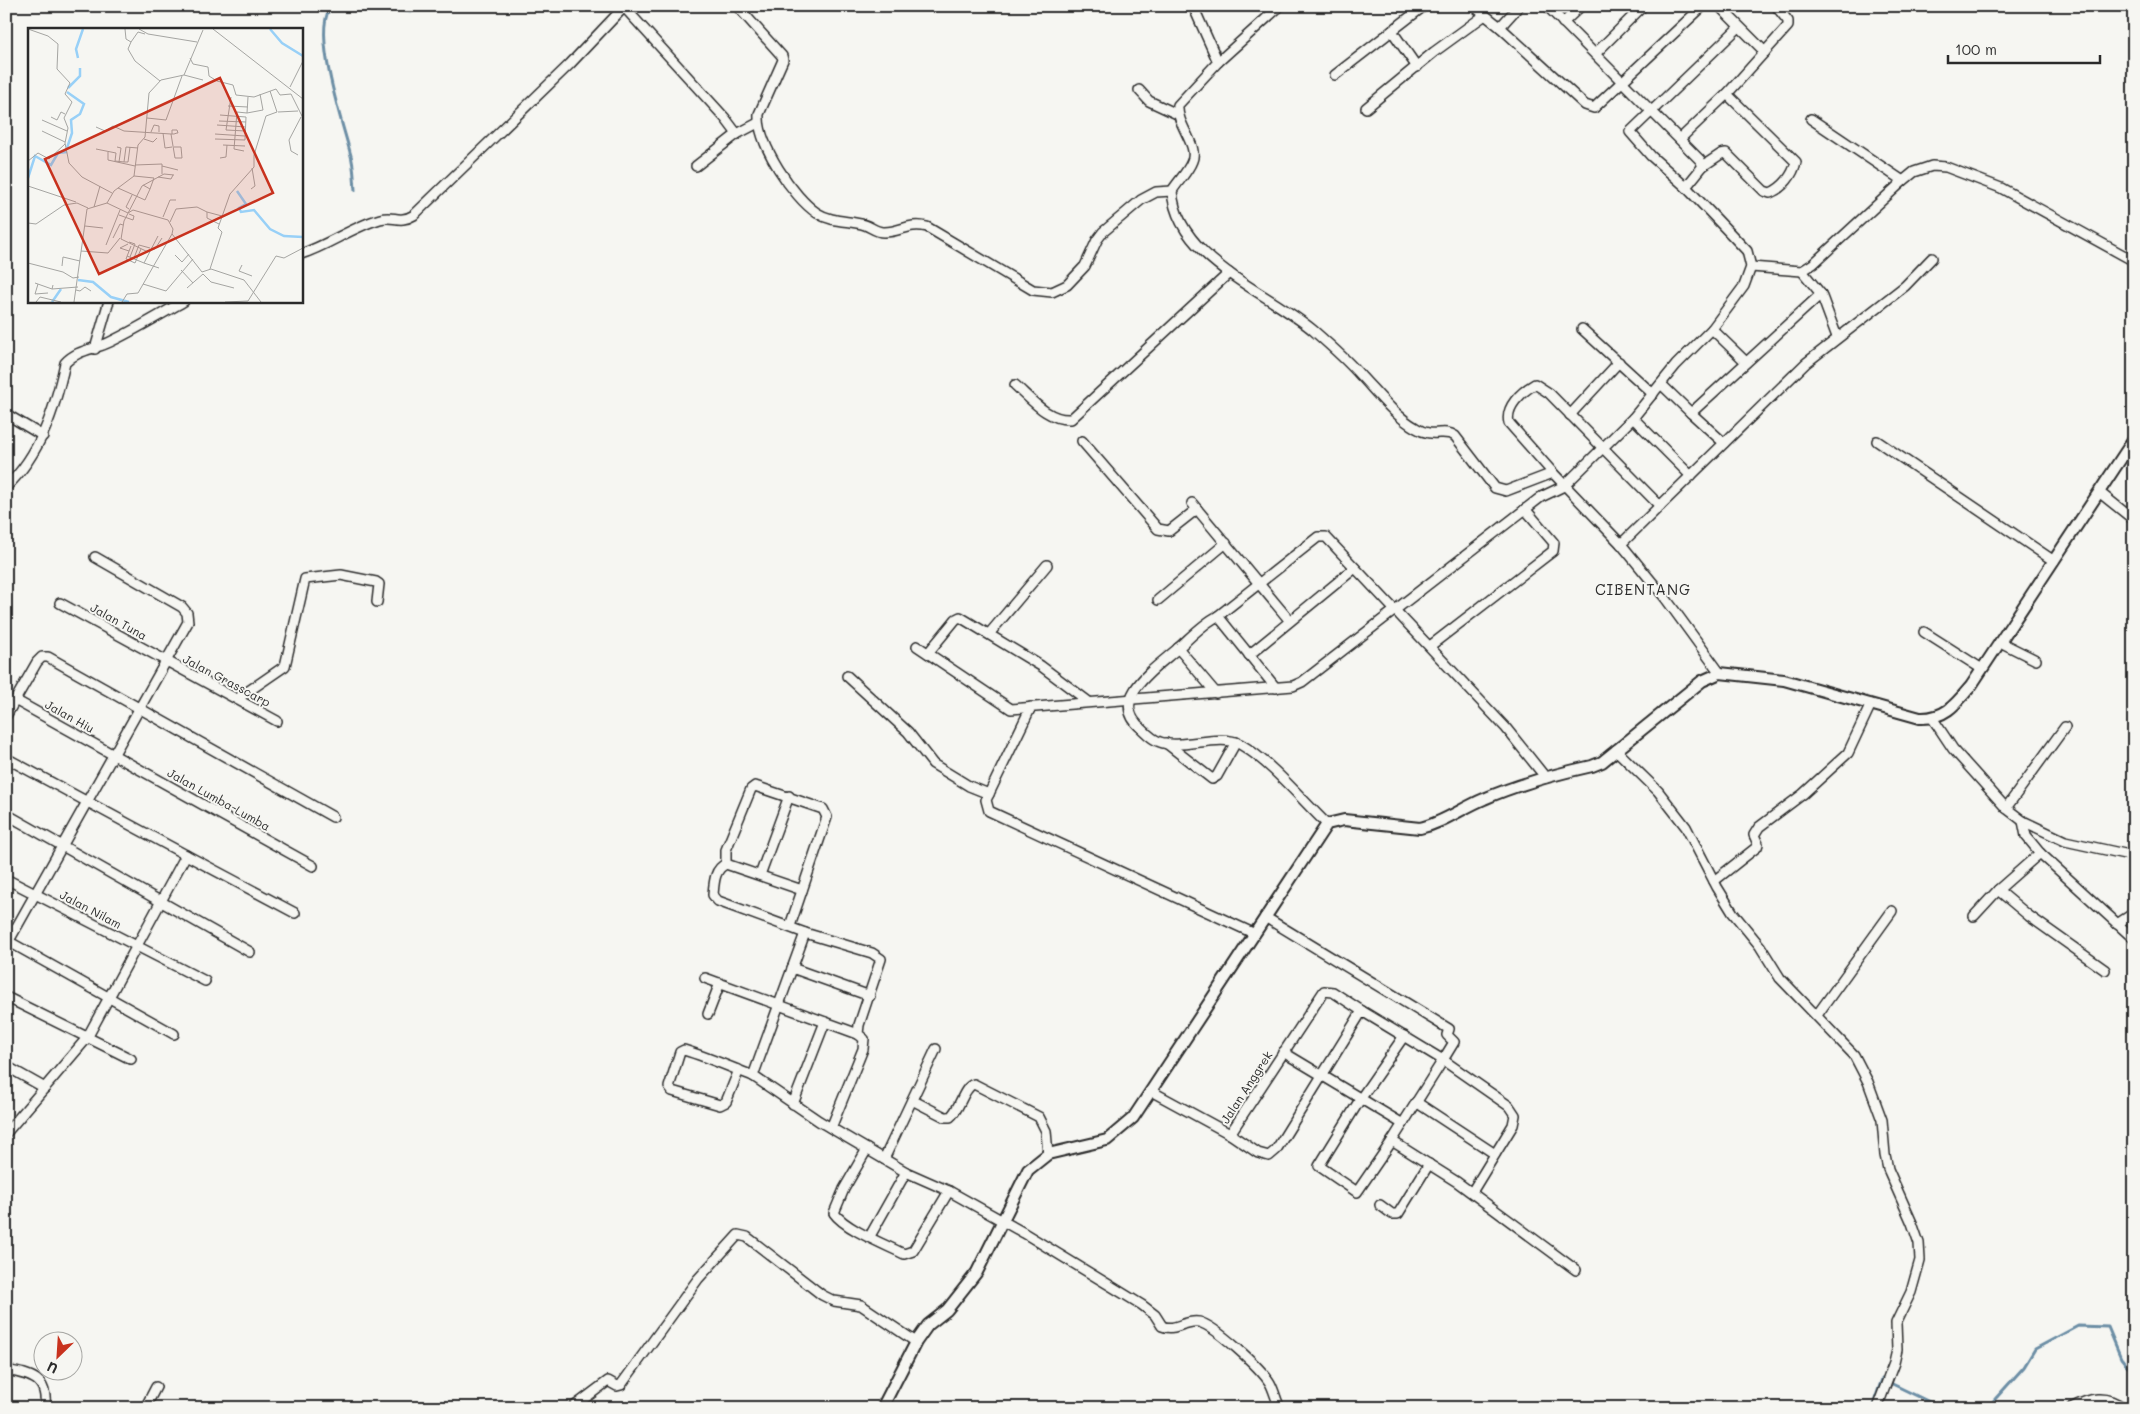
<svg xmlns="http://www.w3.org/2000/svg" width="2140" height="1414" font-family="Mali,sans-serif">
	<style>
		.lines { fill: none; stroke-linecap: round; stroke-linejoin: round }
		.stream { stroke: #6c8ea5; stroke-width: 3 }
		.minor-casing { stroke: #2b2b2b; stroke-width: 12 }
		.tertiary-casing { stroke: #2b2b2b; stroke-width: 14 }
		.minor { stroke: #f6f6f2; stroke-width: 9 }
		.tertiary { stroke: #f6f6f2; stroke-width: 10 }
		.labels { text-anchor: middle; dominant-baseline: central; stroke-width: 4; stroke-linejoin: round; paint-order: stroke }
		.street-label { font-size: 12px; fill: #2b2b2b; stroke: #f6f6f2 }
		.quarter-label { font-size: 15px; letter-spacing: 1px; fill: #2b2b2b; stroke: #f6f6f2 }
		.inset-river { fill: none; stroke: #98d0f7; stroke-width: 2.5 }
		.inset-road { fill: none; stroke: #a5a5a2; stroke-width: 1 }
		.view { fill: #c8321e; fill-opacity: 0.15; stroke: #c8321e; stroke-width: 2.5 }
		.inset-edge { fill: none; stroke: #2b2b2b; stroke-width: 2.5 }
	</style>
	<rect width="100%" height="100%" fill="#f6f6f2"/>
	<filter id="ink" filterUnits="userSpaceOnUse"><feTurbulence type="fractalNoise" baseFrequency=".02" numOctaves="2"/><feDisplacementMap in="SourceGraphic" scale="10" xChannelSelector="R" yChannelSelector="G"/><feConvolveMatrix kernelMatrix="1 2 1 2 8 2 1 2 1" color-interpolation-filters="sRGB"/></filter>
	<g filter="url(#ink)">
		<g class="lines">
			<g class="stream">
				<path d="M332 6C310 27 343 125 350 152 354 164 354 178 355 190"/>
				<polyline points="372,6 411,12 418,6"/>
				<polyline points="1872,1408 1882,1379 1942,1408"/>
				<polyline points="1987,1408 2024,1367 2035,1349 2078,1326 2108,1327 2121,1358 2134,1374"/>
			</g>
			<g class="minor-casing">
				<g id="minor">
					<path d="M737 6 782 56 783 60 759 114C757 144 794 198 817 213 833 223 849 220 865 225 871 227 876 232 883 232 900 233 908 222 927 227L1033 290 1052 292 1067 285 1085 266 1097 240 1103 232 1141 200 1156 192 1172 191"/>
					<path d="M1193 6 1218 62 1178 105C1176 125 1199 145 1192 161 1188 172 1178 181 1172 191 1177 260 1269 292 1314 331 1330 345 1347 360 1361 376 1378 394 1395 416 1416 428 1433 439 1443 428 1455 436L1495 488 1506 491 1553 473 1621 544 1666 599 1720 673"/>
					<polyline points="1474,6 1485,15"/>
					<polyline points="1719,6 1765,52"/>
					<polyline points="624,7 725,118 737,134 758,123"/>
					<polyline points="1563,23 1581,6"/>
					<polyline points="1500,27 1585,105 1594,108 1703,6"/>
					<polyline points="1392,31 1417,67"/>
					<polyline points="1595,54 1643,6"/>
					<polyline points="1218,62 1280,6"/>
					<polyline points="1335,75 1424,6"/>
					<polyline points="1139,90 1149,101 1177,114"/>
					<polyline points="1366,108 1434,52 1485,15 1500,27 1519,6"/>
					<polyline points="1811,119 1903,181"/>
					<polyline points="1680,139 1727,94 1788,26 1788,21 1776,6"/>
					<polyline points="696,166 737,134"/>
					<path d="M1703 166 1721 154 1726 153 1764 191 1770 193C1783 188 1793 175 1796 162L1727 94"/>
					<polyline points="1686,187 1651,156 1630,132 1739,27"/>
					<path d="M301 254C329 245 352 227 380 219 394 215 399 224 414 215L570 64 625 6"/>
					<polyline points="1751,267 1802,271 1813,264 1903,181 1914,172 1932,166 1946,167 2001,188 2134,261"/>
					<polyline points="1802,271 1821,294 1837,337"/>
					<polyline points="1582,329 1653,394"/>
					<polyline points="1712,329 1746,362"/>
					<polyline points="95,349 109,301"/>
					<polyline points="1661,384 1691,413 1821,294"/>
					<path d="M1015 385C1031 399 1048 421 1071 419L1229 273"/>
					<polyline points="1691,413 1724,443"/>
					<polyline points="6,414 43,436"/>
					<polyline points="1570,415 1619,362"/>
					<polyline points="1633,418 1691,476"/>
					<polyline points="1082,441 1158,529 1169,531 1197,509"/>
					<polyline points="1877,441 2054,561"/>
					<path d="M1553 473 1509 423C1505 407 1521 392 1535 384L1549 393 1660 506"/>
					<path d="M6 487C41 454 55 408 65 363 78 349 94 350 110 342 135 330 160 315 184 301"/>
					<polyline points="2099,492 2134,520"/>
					<polyline points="1192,503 1290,621"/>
					<polyline points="1621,544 1806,363 1905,286 1932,258"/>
					<polyline points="1158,600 1226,543"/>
					<polyline points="60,603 277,721"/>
					<path d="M1218 616C1202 624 1189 639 1176 650 1154 669 1107 700 1142 729 1147 734 1153 740 1160 742 1180 750 1221 733 1240 744 1271 762 1301 799 1327 824"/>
					<polyline points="1924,632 1982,669"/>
					<polyline points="989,634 1047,565"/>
					<polyline points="2000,642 2036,660"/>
					<polyline points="917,646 1011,709 1293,686 1302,682 1541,497 1564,486 1633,418 1676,365 1712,329 1744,286 1751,267 1747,251 1686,187 1703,166 1700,160 1547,6"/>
					<polyline points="1430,646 1553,551 1554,543 1525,509"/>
					<polyline points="1178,648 1216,693"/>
					<polyline points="928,653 956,619 960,617 1041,666 1089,702"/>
					<polyline points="1249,655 1355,568"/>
					<polyline points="847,676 908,732 933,764 969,786 989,794"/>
					<polyline points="1276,688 1218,616 1318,537 1326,537 1506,728 1546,778"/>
					<polyline points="237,699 285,666 305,579 341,575 376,582 379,584 377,602"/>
					<polyline points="15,700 313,866"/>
					<polyline points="1031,707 986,800 989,811 1253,933"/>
					<polyline points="6,716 37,662 42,657 48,657 333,817"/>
					<polyline points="1933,719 1953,749 2006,808 2023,821 2065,841 2134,856"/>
					<polyline points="1166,743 1212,779 1217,776 1236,742"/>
					<polyline points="1616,750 1658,791 1686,827 1717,887 1733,913 1760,946 1780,978 1854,1055 1868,1082 1882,1120 1885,1155 1888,1169 1912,1223 1919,1243 1920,1260 1911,1292 1896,1323 1897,1350 1894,1363 1877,1408"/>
					<polyline points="6,758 186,855 87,1038 6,1133"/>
					<polyline points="2006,808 2065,727"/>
					<polyline points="6,814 250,952"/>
					<polyline points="2023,821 2026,836 2040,853 2134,939"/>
					<polyline points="186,855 295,913"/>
					<polyline points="726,864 726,850 751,789 755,786 823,809 827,817 790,926"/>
					<polyline points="760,875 789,796"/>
					<polyline points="6,879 205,981"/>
					<polyline points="1714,881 1757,847 1758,844 1754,835 1759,827 1803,794 1848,753 1871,704"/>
					<path d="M802 890 726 864C714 869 714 884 713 895L718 901 805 933 753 1076 819 1121 906 1172 949 1191 1024 1233 1142 1305 1155 1315 1162 1326C1175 1332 1186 1319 1199 1322 1215 1326 1261 1368 1270 1383 1274 1390 1276 1400 1280 1408"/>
					<polyline points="1998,890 2029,916 2105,970"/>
					<polyline points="1974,916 1998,890 2040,853"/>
					<polyline points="1265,917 1449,1029 1447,1035 1454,1042 1443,1060 1509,1106 1515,1115 1513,1125 1472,1192"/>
					<polyline points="2117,924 2134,913"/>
					<polyline points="805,933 872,953 881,959 859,1025 858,1034 864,1039 863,1049 831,1128"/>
					<polyline points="6,940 174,1034"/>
					<polyline points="6,946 188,622 187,613 182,607 95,557"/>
					<polyline points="792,968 870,996"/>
					<polyline points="705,978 858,1034"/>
					<polyline points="6,997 131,1059"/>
					<polyline points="708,1014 720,983"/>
					<polyline points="1817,1015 1892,911"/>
					<polyline points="1283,1052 1403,1124"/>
					<polyline points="6,1066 45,1088"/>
					<path d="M739 1070 726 1102 720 1105 672 1091 669 1087 680 1052 684 1050C707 1057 730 1067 753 1076"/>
					<polyline points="1151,1091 1230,1134 1258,1153 1269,1156 1276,1150 1362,1011 1443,1060 1392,1141 1457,1182 1576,1270"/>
					<path d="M912 1100 945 1117H950C960 1110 963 1087 974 1084L1039 1117 1046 1131 1048 1154"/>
					<polyline points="1416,1102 1495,1154"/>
					<polyline points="793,1104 825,1022"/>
					<polyline points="1230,1134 1324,991 1333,992 1362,1011"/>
					<polyline points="1392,1141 1357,1192 1319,1166 1361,1098 1404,1036"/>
					<path d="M867 1149 844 1189 834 1213C845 1229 886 1245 904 1254L913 1251 949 1191"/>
					<polyline points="884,1159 936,1049"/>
					<polyline points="1380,1205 1392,1214 1398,1214 1429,1164"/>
					<polyline points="870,1236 906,1172"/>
					<path d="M6 1370C32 1375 48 1378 45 1408"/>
					<polyline points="145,1408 156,1387"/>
					<polyline points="572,1408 608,1381 617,1386 621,1385 698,1279 738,1235 747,1237 822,1295 834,1301 861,1305 916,1342"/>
					<path d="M2071 1408C2090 1398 2105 1394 2124 1408"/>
				</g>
			</g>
			<g class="tertiary-casing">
				<path id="tertiary" d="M882 1408 916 1342 928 1325 947 1310 977 1272 1028 1170 1048 1154 1107 1140 1133 1118 1327 824 1344 820 1420 828C1443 823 1462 808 1484 799 1518 784 1556 774 1592 766L1602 762 1702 681 1720 673 1784 680 1920 718C1945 719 1956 704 1971 686L2134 439"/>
			</g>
			<use href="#minor" class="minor"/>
			<use href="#tertiary" class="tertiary"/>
		</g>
	</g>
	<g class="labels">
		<g class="street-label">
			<text transform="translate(119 621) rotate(29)">Jalan Tuna</text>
			<text transform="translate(227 680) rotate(28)">Jalan Grasscarp</text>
			<text transform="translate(70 716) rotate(29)">Jalan Hiu</text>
			<text transform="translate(219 799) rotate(29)">Jalan Lumba-Lumba</text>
			<text transform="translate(91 909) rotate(28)">Jalan Nilam</text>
			<text transform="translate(1246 1087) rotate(-57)">Jalan Anggrek</text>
		</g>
		<g class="quarter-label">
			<text x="1643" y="589">CIBENTANG</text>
		</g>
	</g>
	<g transform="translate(28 28)">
		<rect width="275" height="275" fill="#f6f6f2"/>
		<path class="inset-river" d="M242 1 254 15 275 28M50 30 48 21 55 1M40 60 52 48V40M39 120 44 105 43 92 52 86 56 76 39 64M0 150 7 128 23 137 30 125 39 124M209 163 218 176 211 180 213 184 226 182 242 201 256 208 275 209M50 252 65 254 83 269 101 274M24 274 33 261"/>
		<path class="inset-road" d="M0 1 20 8 30 16 29 41 42 55 37 66 44 74 36 90 40 100 37 115 41 135 54 149 84 165M97 1 98 11 103 14 100 21 107 33 132 53M111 1 120 6 169 14M185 1 275 71M103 14 110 4 117 6M162 30 165 36 180 39 181 48 189 53 205 57 208 67 226 69 248 61 252 67 263 66 275 90M156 47 175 52M262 59 275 33M203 69 198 102 218 103M200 78 220 79M250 84 270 83M219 85 235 82 232 66M23 89 29 92 33 84 37 86M119 90 138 92 154 48M14 92 39 103M191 93 218 94M189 97 218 99M68 99 77 103 85 98 96 103 143 106 147 130H154L153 119H146M14 103 37 114M123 104 126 97 131 98V104M135 105 137 120 144 119M143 106H146L149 105H150L149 102H144V106M187 106 217 108M116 111 125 114 129 110M187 111 217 112 218 89 192 87M195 117 217 118M89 119 93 120 91 134M68 121 88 125 87 133 96 134 98 119 110 120M216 123 206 121 209 84 219 85 220 69M80 124V132L107 138M270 127 263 123 261 112 273 89M192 130 198 129 199 117M0 133 10 125 21 131 37 116M96 134H100L102 119M107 137 134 136V146M134 138 150 142M106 148 126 150 122 161M130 149 143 151 145 147M0 158 48 174M90 160 117 172 122 161 115 157M223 161 227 158 224 140M79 175 100 185 105 182 140 192 145 201 144 206 174 244 183 241 216 252 233 274M66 179 72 158M101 181 98 179 104 167M179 184 194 188M91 187 105 192 106 188 101 186M135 189 142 172H148M142 194 148 181 169 179 179 184V190L191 196M0 195 8 196 36 177 49 175 60 180M57 198 75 200M85 210 92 196 95 197M101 214 107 216 102 229M100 216 92 220 101 223M78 217 92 182M103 218 98 231 107 235 113 221M123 220 127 221 134 210M53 223 80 225 92 210M120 224 93 211 96 193 114 158 136 146 146 147M147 227 154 234 161 226M99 228 116 235 130 208M106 230 111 217 122 220M0 235 35 244 45 250 51 249M116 235 131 240M214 237 211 243 224 248M34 238 35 229 52 233M182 241 194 204 190 200 202 166 226 139V127L238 88 249 84 242 63M153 242 165 255M175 246 183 254 206 260M7 255 24 261M10 256 7 266 20 265M115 256 138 263 165 231M25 257 24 261 50 259M159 260 175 246M48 262 52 263 57 259 63 263M8 274 12 269 33 274M46 274 59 181 79 175 86 163 106 148 110 117 117 109 121 65 133 52 156 47 175 2M94 274 99 266 110 265 144 206M197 274 220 273 248 228 256 230 275 220"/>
		<path class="view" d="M192 50 245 165 71 246 17 131Z"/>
		<rect width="275" height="275" class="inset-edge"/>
	</g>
	<rect width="2140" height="1414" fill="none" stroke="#f6f6f2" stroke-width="25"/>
	<rect x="12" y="12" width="2115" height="1389" fill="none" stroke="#2b2b2b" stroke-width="2" filter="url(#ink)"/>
	<g transform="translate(58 1356) rotate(205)"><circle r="24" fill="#f6f6f2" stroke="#a5a5a2"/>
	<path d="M0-4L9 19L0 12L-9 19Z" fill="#c8321e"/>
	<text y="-8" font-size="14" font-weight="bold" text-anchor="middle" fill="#2b2b2b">U</text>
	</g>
	<path d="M1948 55v8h152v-8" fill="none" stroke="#2b2b2b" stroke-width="2.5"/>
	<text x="1955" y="55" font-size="15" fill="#2b2b2b" stroke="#f6f6f2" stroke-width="4" paint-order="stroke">100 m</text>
</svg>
